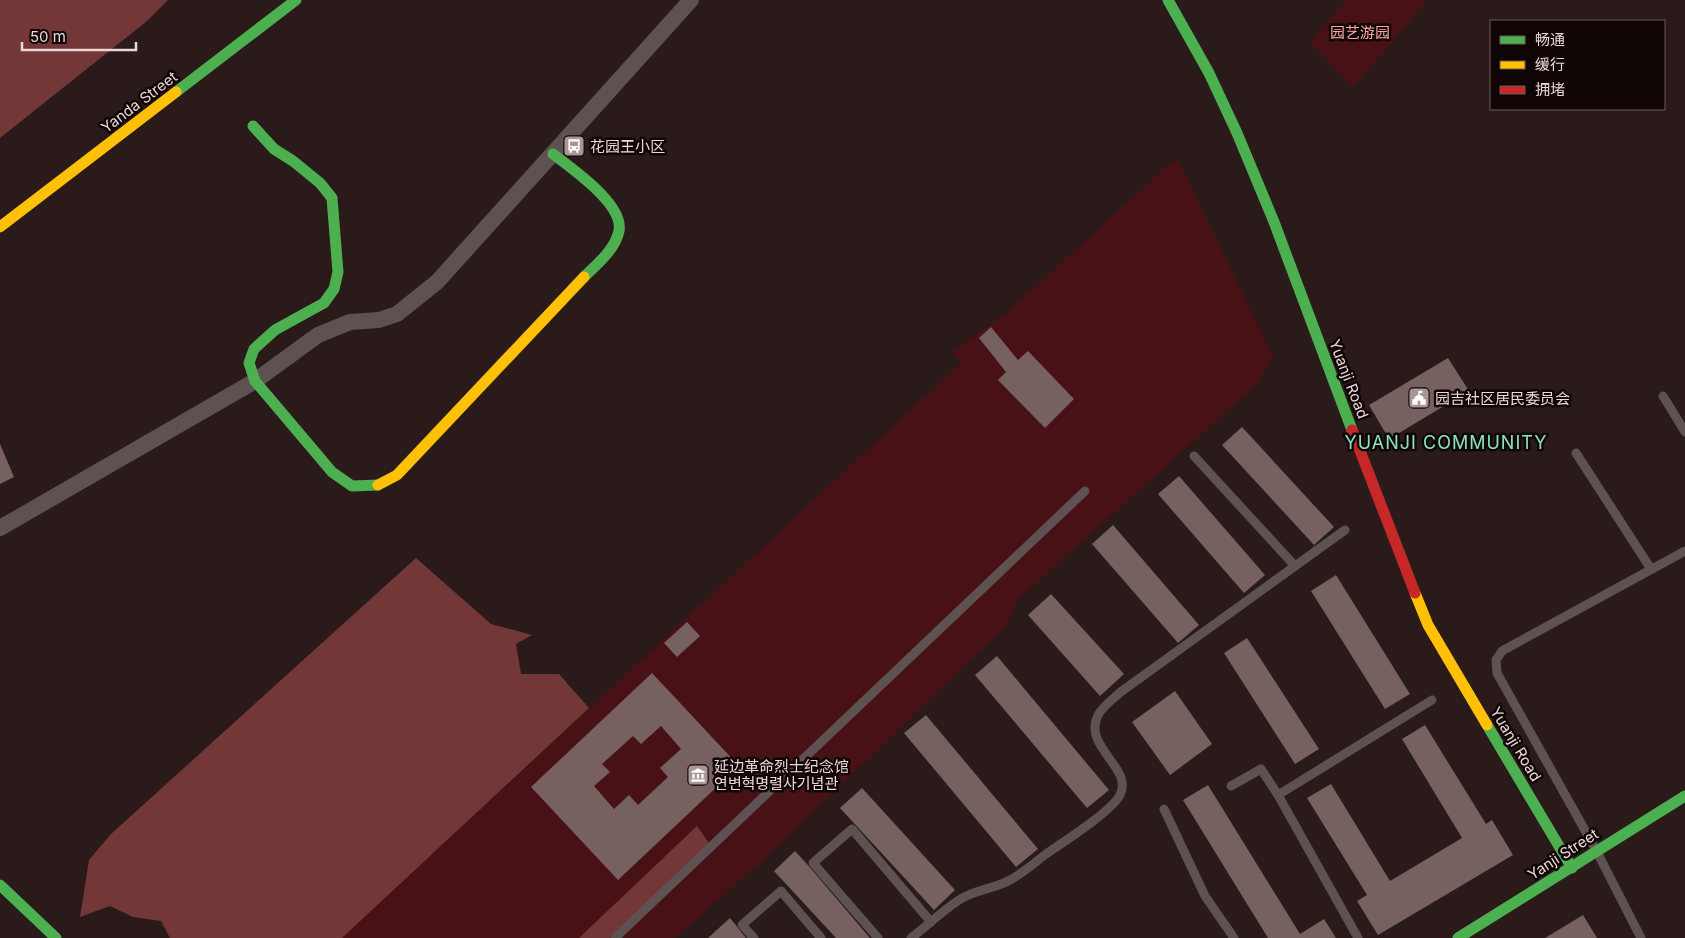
<svg xmlns="http://www.w3.org/2000/svg" width="1685" height="938" font-family="Inter,'Noto Sans SC','Noto Sans KR',sans-serif">
	<style>
		.green { fill: #481116 }
		.forest { fill: #743738 }
		.building { fill: #766060; fill-rule: evenodd }
		.lines { fill: none; stroke-linecap: round; stroke-linejoin: round }
		.lane { stroke: #5e5151; stroke-width: 9 }
		.street { stroke: #5e5151; stroke-width: 16 }
		.fast { stroke: #4caf50; stroke-width: 11 }
		.slow { stroke: #ffc107; stroke-width: 11 }
		.jam { stroke: #c62828; stroke-width: 11 }
		.labels { text-anchor: middle; dominant-baseline: central; stroke-width: 5; stroke-linejoin: round; paint-order: stroke }
		.park-label { font-size: 15px; fill: #fca9a7; stroke: #100505 }
		.street-label { font-size: 15px; fill: #ecd8d7; stroke: #100505 }
		.poi-label { font-size: 15px; fill: #ecd8d7; stroke: #100505; text-anchor: start }
		.quarter-label { font-size: 18px; letter-spacing: 1px; fill: #87e3c4; stroke: #100505 }
	</style>
	<rect width="100%" height="100%" fill="#2a1a1a"/>
	<g class="green">
		<polygon points="1346,0 1428,0 1353,87 1309,42"/>
		<polygon points="1177,157 1274,358 1255,386 1016,601 1008,624 760,863 675,938 342,938 961,363 953,351 1004,315"/>
	</g>
	<g class="forest">
		<polygon points="0,0 168,0 147,21 0,138"/>
		<polygon points="416,558 491,624 532,635 516,644 521,674 559,674 589,708 342,938 170,938 161,921 133,917 110,906 80,917 89,860 111,834"/>
		<polygon points="697,826 709,843 610,938 579,938"/>
	</g>
	<g class="building">
		<polygon points="991,327 1018,360 1028,351 1074,399 1045,428 998,380 1006,372 979,338"/>
		<polygon points="1448,358 1469,391 1389,439 1369,405"/>
		<polygon points="1242,427 1334,527 1314,545 1222,445"/>
		<polygon points="0,444 14,477 0,484"/>
		<polygon points="1179,476 1265,575 1244,593 1158,494"/>
		<polygon points="1113,525 1199,625 1178,643 1092,544"/>
		<polygon points="1336,575 1410,694 1385,709 1311,591"/>
		<polygon points="1051,594 1124,674 1100,696 1028,615"/>
		<polygon points="687,622 700,636 677,657 664,643"/>
		<polygon points="1247,638 1319,749 1295,764 1224,653"/>
		<polygon points="997,656 1109,790 1087,808 975,675"/>
		<path d="M652 673 739 766 618 880 531 787ZM661 726 681 749 660 768 668 777 638 805 629 795 614 809 594 786 610 772 602 764 633 736 641 744Z"/>
		<polygon points="1175,691 1212,744 1170,775 1132,722"/>
		<polygon points="926,715 1038,849 1016,867 904,733"/>
		<polygon points="1425,725 1486,824 1492,820 1513,855 1378,935 1357,901 1367,895 1307,798 1331,784 1390,881 1462,838 1402,739"/>
		<polygon points="1208,785 1300,934 1324,919 1336,938 1268,938 1183,800"/>
		<polygon points="862,788 955,890 934,910 840,808"/>
		<polygon points="795,851 807,864 870,938 836,938 774,871"/>
		<polygon points="1583,915 1597,938 1545,938"/>
		<polygon points="730,918 746,938 708,938"/>
	</g>
	<g class="lines">
		<g class="lane">
			<polyline points="1663,396 1685,432"/>
			<polyline points="1576,453 1651,569"/>
			<polyline points="1194,456 1295,566"/>
			<polyline points="1231,786 1261,769 1278,795 1358,938"/>
			<polyline points="1278,795 1432,700"/>
			<polyline points="1164,809 1205,896 1234,938"/>
			<polyline points="615,938 1085,491"/>
			<polyline points="754,938 742,925 781,891 821,938"/>
			<polyline points="878,938 813,863 852,829 931,922"/>
			<path d="M911 938C927 926 942 911 959 900 974 890 993 889 1008 881 1022 874 1034 863 1046 854 1063 842 1111 812 1120 795 1134 768 1082 747 1098 715 1104 705 1114 698 1122 691L1345 530"/>
			<polyline points="1641,938 1596,850 1497,673 1496,660 1502,651 1685,551"/>
		</g>
		<polyline class="street" points="0,528 255,381 318,335 350,322 379,320 397,314 437,282 691,0"/>
		<g class="fast">
			<polyline points="1168,0 1209,73 1237,133 1274,222 1352,430"/>
			<polyline points="176,92 296,0"/>
			<polyline points="253,126 274,149 293,161 320,183 332,198 338,272 334,289 324,303 275,330 254,349 249,363 255,381 332,472 352,486 378,485"/>
			<path d="M553 154C572 169 624 204 619 231 615 250 597 264 584 277"/>
			<polyline points="1487,725 1572,868"/>
			<polyline points="0,885 56,938"/>
			<polyline points="1458,938 1685,796"/>
		</g>
		<g class="slow">
			<polyline points="0,227 176,92"/>
			<polyline points="378,485 397,475 584,277"/>
			<polyline points="1415,593 1428,625 1487,725"/>
		</g>
		<polyline class="jam" points="1352,430 1415,593"/>
	</g>
	<defs>
		<g id="bus-square" transform="scale(1.125)"><rect x="-9" y="-9" width="18" height="18" rx="4" fill="#a89695" stroke="#100505"/><path d="M-5-6H5V4H4V6H2V4H-2V6H-4V4H-5ZM-3.5-4V0h7V-4ZM-3.5 1.2v1.5H-2V1.2ZM2 1.2v1.5H3.5V1.2Z" fill="#fff"/></g>
		<g id="civic-square" transform="scale(1.125)"><rect x="-9" y="-9" width="18" height="18" rx="4" fill="#a89695" stroke="#100505"/><path d="M-.6-6.5H3V-4.5H.6V-3L4-1V1h2V6H-6V1h2V-1L-.6-3ZM-1.2 2.5V6h2.4V2.5Z" fill="#fff"/></g>
		<g id="museum-square" transform="scale(1.125)"><rect x="-9" y="-9" width="18" height="18" rx="4" fill="#a89695" stroke="#100505"/><path d="M0-6L6-3V-2H-6V-3ZM-5-1h2V3h-2ZM-1-1h2V3h-2ZM3-1h2V3H3ZM-6 4H6V6H-6Z" fill="#fff"/></g>
	</defs>
	<g fill-rule="evenodd">
		<use href="#bus-square" x="574" y="146"/>
		<use href="#civic-square" x="1419" y="398"/>
		<use href="#museum-square" x="698" y="775"/>
	</g>
	<g class="labels">
		<g class="park-label">
			<text x="1360" y="32">园艺游园</text>
		</g>
		<g class="street-label">
			<text transform="translate(139 102) rotate(-37)">Yanda Street</text>
			<text transform="translate(1349 379) rotate(69)">Yuanji Road</text>
			<text transform="translate(1516 744) rotate(59)">Yuanji Road</text>
			<text transform="translate(1563 854) rotate(-33)">Yanji Street</text>
		</g>
		<g class="poi-label">
			<text x="590" y="146">花园王小区</text>
			<text x="1435" y="398">园吉社区居民委员会</text>
			<text x="714" y="766">延边革命烈士纪念馆<tspan x="714" dy="17">연변혁명렬사기념관</tspan></text>
		</g>
		<g class="quarter-label">
			<text x="1446" y="442">YUANJI COMMUNITY</text>
		</g>
	</g>
	<rect x="1490" y="20" width="175" height="90" fill="#100505" stroke="#685959"/>
	<rect x="1500" y="36" width="25" height="8" fill="#4caf50" stroke="#685959"/>
	<text x="1535" y="45" font-size="15" fill="#ecd8d7">畅通</text>
	<rect x="1500" y="61" width="25" height="8" fill="#ffc107" stroke="#685959"/>
	<text x="1535" y="70" font-size="15" fill="#ecd8d7">缓行</text>
	<rect x="1500" y="86" width="25" height="8" fill="#c62828" stroke="#685959"/>
	<text x="1535" y="95" font-size="15" fill="#ecd8d7">拥堵</text>
	<path d="M22 42v8h114v-8" fill="none" stroke="#ecd8d7" stroke-width="2.5"/>
	<text x="30" y="42" font-size="15" fill="#ecd8d7" stroke="#100505" stroke-width="4" paint-order="stroke">50 m</text>
</svg>
